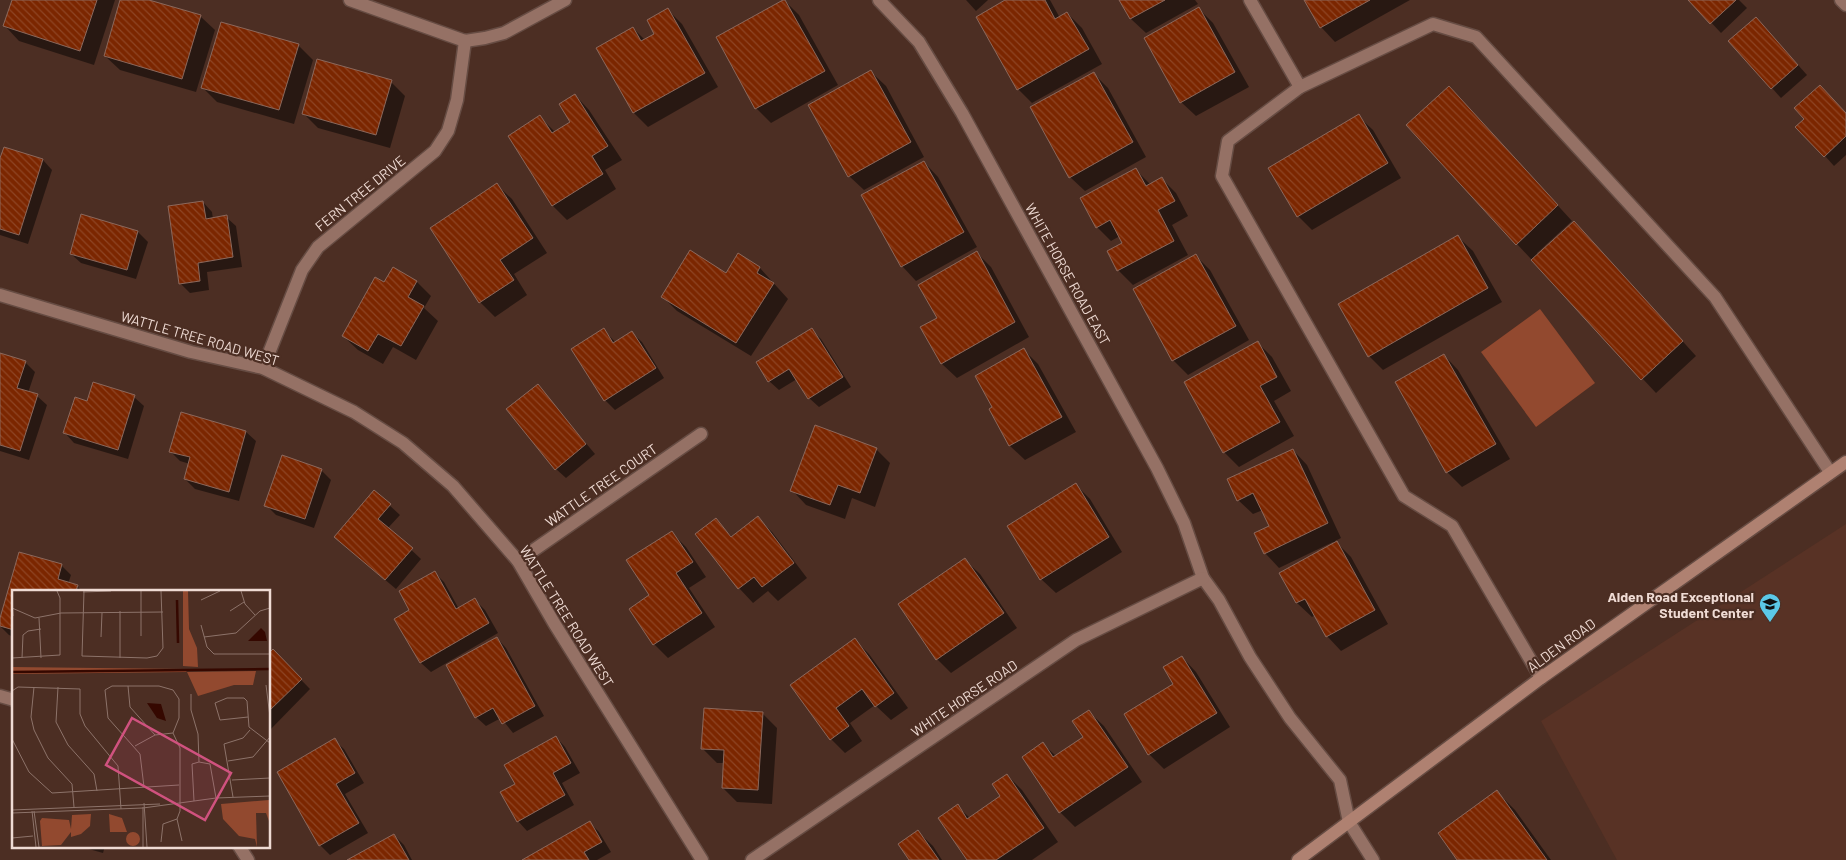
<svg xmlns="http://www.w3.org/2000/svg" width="1846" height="860" font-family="Barlow,sans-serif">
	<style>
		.built { fill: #583225 }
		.green { fill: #92492f }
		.shadow { fill: #0007 }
		.building { fill: url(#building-back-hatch); stroke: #8b685c }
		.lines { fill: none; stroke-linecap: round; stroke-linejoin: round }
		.street-casing { stroke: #664c43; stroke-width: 15 }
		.secondary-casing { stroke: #664c43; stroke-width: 15 }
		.street { stroke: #957165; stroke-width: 12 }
		.secondary { stroke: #af8171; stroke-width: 12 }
		.labels { text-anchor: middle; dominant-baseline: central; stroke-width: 4.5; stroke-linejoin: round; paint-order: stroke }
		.street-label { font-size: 14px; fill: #efdbd4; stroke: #4c2e23 }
		.poi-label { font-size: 14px; font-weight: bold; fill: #efdbd4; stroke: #4c2e23; text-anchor: end }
		.inset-river { fill: none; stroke: #350800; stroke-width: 2.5 }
		.inset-road { fill: none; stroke: #8d736a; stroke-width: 1 }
		.view { fill: #d0527f; fill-opacity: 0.15; stroke: #d0527f; stroke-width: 2.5 }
		.inset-edge { fill: none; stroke: #efdbd4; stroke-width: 2.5 }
	</style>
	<defs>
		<pattern id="building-back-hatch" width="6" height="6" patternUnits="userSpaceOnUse" patternTransform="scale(1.25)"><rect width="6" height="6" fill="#7b2600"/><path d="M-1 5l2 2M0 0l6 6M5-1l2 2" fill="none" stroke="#8e4524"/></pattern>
	</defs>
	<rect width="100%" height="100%" fill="#4c2e23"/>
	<polygon class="built" points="1846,524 1846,860 1617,860 1541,721"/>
	<polygon class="green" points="1540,309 1595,383 1536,427 1481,352"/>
	<g class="shadow">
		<polygon points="14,0 115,0 94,65 19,41 5,26"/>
		<polygon points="122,0 145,0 200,16 215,30 196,92 120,70 105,56"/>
		<polygon points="966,0 988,0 976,11"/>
		<polygon points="1008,0 1050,0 1060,18 1067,13 1082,28 1102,64 1032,103 1018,89"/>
		<polygon points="1121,0 1195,0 1198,4 1146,33 1131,19"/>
		<polygon points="1305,0 1410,0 1335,42 1321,27"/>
		<polygon points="1690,0 1739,0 1747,8 1721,33"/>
		<polygon points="785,1 799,15 838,85 771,123 756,108 717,38"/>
		<polygon points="1199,9 1213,23 1249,87 1196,116 1181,102"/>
		<polygon points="668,10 682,24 718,87 648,127 634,113 633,28 645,40 656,34"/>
		<polygon points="1765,28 1807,75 1781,98 1772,88"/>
		<polygon points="298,45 313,60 294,124 217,102 203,88"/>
		<polygon points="871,72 886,86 924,157 864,190 849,176"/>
		<polygon points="1094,74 1108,88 1146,157 1085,191 1070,177"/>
		<polygon points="391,82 405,96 390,148 318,128 303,113"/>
		<polygon points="575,95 589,110 622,160 605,170 616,189 567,220 553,206 509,136 540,117 556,133 572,123"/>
		<polygon points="1463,102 1572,221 1537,253 1538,255 1588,237 1696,356 1656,393 1517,244"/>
		<polygon points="1846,114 1846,155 1834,166 1825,156 1806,119"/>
		<polygon points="1358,116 1373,130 1401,178 1312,230 1298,216"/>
		<polygon points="4,148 43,160 52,170 28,244 0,235 0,162"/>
		<polygon points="924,162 938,177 977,247 916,281 902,266"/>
		<polygon points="1136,170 1151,185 1162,179 1176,193 1188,216 1172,225 1188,255 1133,285 1118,270 1108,251 1124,243 1120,236 1111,241 1097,227"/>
		<polygon points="497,185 512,199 547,253 514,274 527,295 495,317 480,302 432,228"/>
		<polygon points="203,202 212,212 213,219 226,217 236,226 242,267 207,272 209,290 190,293 180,283"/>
		<polygon points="82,216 138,232 148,242 136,279 81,263 71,254"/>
		<polygon points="1458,237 1473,251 1502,302 1383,370 1369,356"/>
		<polygon points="977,253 991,267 1029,337 957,378 942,364 922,328 938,318"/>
		<polygon points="738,255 760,268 788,299 751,356 677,311 663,297 726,274"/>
		<polygon points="1196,256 1210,270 1249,340 1188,375 1173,360"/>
		<polygon points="393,269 417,282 431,296 424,308 438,321 416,360 393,347 383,364 358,350 343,336 384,284"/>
		<polygon points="811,329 821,339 851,387 819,407 809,398 797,379 779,390 769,381"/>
		<polygon points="604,330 616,343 632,333 642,342 664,378 615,410 605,400 573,350"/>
		<polygon points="1257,342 1272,357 1291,391 1274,401 1294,436 1239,467 1224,452 1185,382"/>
		<polygon points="1024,350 1038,364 1076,432 1025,460 1010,446 990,410 994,407"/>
		<polygon points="0,354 25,362 35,372 28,393 37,396 47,405 29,460 0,451"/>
		<polygon points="1444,355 1458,370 1510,459 1462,487 1447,472 1396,383"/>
		<polygon points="538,386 595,454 566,478 556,469"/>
		<polygon points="134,397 144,406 128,459 74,443 65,433 88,402"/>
		<polygon points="246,432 256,441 239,501 195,489 185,479 190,464 180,461 170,451"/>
		<polygon points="876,449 890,463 875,507 852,498 845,519 806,505 792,490"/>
		<polygon points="1293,450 1307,465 1341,538 1335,541 1351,557 1388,624 1341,651 1327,636 1315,615 1312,617 1297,603 1281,573 1334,544 1333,542 1279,568 1265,553 1271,527 1263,510 1253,514 1238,500"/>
		<polygon points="321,470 331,480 314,528 276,515 266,505"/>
		<polygon points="1076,485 1090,499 1122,552 1056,593 1041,579"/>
		<polygon points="374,491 400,515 388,528 421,559 396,589 345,546"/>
		<polygon points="758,518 772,532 807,578 778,601 768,591 753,603 739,588 697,535 716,520 732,537"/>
		<polygon points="672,533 686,547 706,577 689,588 715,627 668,658 654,644 651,596"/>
		<polygon points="20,553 61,565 71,575 68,584 77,586 82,591 14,591 14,637 9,635 0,626 0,623"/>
		<polygon points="965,560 980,574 1017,628 951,673 937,659"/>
		<polygon points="434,572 444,582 459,609 475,600 485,610 498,633 431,672 421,663 396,619 411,610"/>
		<polygon points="497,638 506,648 544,716 513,733 501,718 486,726 476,717"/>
		<polygon points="855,640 869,654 908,708 891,720 875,705 850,723 862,741 845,753 831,739 792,685"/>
		<polygon points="273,651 310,689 269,731 269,655"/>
		<polygon points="1182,657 1196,672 1230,727 1164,769 1149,754 1175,685"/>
		<polygon points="1089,712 1104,726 1142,782 1075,827 1060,812 1023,757 1043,744 1056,756 1085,737"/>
		<polygon points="762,713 777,728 772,804 737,802 723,788 724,763 717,763 702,748"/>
		<polygon points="556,737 565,747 580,773 562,783 574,805 527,831 518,821 516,785"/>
		<polygon points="334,740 344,749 364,783 345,794 368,833 330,855 320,845"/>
		<polygon points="1007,775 1022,790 1058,842 1032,860 968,860 957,806 970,818 1002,797"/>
		<polygon points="1497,792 1515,810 1551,860 1458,860"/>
		<polygon points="589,822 599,832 611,852 597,860 524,860"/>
		<polygon points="918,832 933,846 942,860 910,860"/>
		<polygon points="394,835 404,845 412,860 349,860"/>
		<polygon points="78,846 105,846 103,853"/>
	</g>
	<g class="building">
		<polygon points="12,0 97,0 80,51 3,26"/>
		<polygon points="120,0 149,0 201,15 182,79 104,56"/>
		<polygon points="783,0 785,0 825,71 755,109 716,37"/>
		<polygon points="1005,0 1045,0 1055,19 1067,12 1089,49 1017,90 976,17"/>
		<polygon points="1119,0 1165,0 1130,19"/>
		<polygon points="1304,0 1370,0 1320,28"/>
		<polygon points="1688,0 1736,0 1710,24"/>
		<polygon points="1199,7 1235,72 1180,103 1144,38"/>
		<polygon points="668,8 705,73 633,113 596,48 633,27 641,41 654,34 647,20"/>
		<polygon points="1756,17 1798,65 1771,89 1728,41"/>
		<polygon points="221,22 299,44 279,110 201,88"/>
		<polygon points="317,59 392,80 376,135 302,114"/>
		<polygon points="871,70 911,142 848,177 808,105"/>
		<polygon points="1094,72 1133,142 1069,178 1030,107"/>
		<polygon points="1820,85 1846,113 1846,136 1824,157 1795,127 1804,119 1794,108"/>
		<polygon points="1449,86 1558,205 1516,245 1406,125"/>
		<polygon points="575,94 608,146 592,156 603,174 552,206 508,136 540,115 552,133 570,122 559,104"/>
		<polygon points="1359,114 1388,163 1297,217 1268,168"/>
		<polygon points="4,147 43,159 19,235 0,229 0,158"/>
		<polygon points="924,161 964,232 901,267 861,195"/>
		<polygon points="1136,168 1146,186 1162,177 1175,201 1158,210 1174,241 1117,271 1107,251 1122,243 1110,220 1096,228 1080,198"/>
		<polygon points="497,183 533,238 500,260 514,280 479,303 430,228"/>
		<polygon points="203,201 206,219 227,215 233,257 198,263 200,281 179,284 168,206"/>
		<polygon points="81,214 138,231 127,270 70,254"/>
		<polygon points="1574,221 1683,341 1641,380 1531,260"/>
		<polygon points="1458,235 1488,288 1368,357 1338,304"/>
		<polygon points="690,250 726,273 738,253 760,267 757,273 774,283 736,343 661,297"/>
		<polygon points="977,251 1015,322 941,364 920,327 937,318 918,285"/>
		<polygon points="1196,254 1236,326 1172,361 1133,289"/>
		<polygon points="393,267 417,281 408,297 424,306 401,346 378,334 368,351 342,336 375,277 384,282"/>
		<polygon points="604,328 613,343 632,331 656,368 604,401 571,349"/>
		<polygon points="812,328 843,377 808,399 789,369 768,382 756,362"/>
		<polygon points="1258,341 1277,377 1260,386 1280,422 1223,453 1184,382"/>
		<polygon points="1024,348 1062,417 1009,446 989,409 992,407 975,376"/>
		<polygon points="0,353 26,361 17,388 38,394 20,451 0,445"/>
		<polygon points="1444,354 1496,444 1446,473 1395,382"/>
		<polygon points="93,382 135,395 118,450 63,433 75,397 87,401"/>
		<polygon points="538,384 586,444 555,470 506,409"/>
		<polygon points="181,412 246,431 229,492 184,479 190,457 169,452"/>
		<polygon points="815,425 877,448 860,493 838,485 830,505 790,491"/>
		<polygon points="1293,449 1328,523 1264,554 1254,533 1269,526 1253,493 1237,501 1227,479"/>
		<polygon points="282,455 322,469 305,519 264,506"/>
		<polygon points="1076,483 1109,537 1040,580 1007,526"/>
		<polygon points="374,490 391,504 378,519 413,548 385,580 334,537"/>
		<polygon points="758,516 794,563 762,587 754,577 738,589 695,534 716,518 731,537"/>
		<polygon points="672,531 693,562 676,573 702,613 653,645 629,609 649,595 626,560"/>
		<polygon points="1337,541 1375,610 1326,637 1305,599 1296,603 1279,573"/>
		<polygon points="19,552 62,564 58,579 78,585 76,591 14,591 14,630 0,626 0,618"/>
		<polygon points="965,558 1004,613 936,660 898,604"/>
		<polygon points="435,571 456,609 475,598 489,623 420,663 394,619 409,610 399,591"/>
		<polygon points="497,637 535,706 502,724 493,708 475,718 446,665"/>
		<polygon points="855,638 894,693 875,707 862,689 836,708 849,726 830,740 790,685"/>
		<polygon points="273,649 302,679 269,711 269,653"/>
		<polygon points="1182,656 1217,713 1148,755 1124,714 1173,684 1163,667"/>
		<polygon points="704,708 763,712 758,790 722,788 724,750 701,749"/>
		<polygon points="1089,710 1128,767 1059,813 1022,757 1043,742 1053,757 1083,737 1072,721"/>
		<polygon points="556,736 571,763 553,773 565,795 517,822 500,792 515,784 504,765"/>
		<polygon points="335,738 355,773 336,784 359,823 319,846 277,772"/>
		<polygon points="1007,774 1044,828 996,860 967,860 938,818 958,804 967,819 1000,796 992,784"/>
		<polygon points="1497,790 1547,860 1457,860 1438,833"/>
		<polygon points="590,821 602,842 584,852 589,860 522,860"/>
		<polygon points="918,830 939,860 909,860 898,844"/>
		<polygon points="394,834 409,860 347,860"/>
	</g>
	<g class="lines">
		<g class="street-casing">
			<g id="street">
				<polyline points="350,0 465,41 485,38 504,33 565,0"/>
				<polyline points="879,0 919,42 962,113 1157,468 1184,523 1203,578 1219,600 1250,657 1290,718 1340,780 1349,822 1373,860"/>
				<polyline points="1250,0 1300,87"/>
				<polyline points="1841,0 1846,5"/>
				<polyline points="0,295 191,352 263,368 354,412 403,443 453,486 518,561 554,623 702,860"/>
				<polyline points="263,368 302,270 318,247 435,151 448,131 457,100 465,41"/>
				<polyline points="518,561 701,434"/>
				<polyline points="1541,678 1452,526 1404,496 1222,176 1228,141 1300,87 1433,24 1476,37 1715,297 1830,472"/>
				<polyline points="0,696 14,700"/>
				<polyline points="239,846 248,860"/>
				<polyline points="752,860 1076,640 1203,578"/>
			</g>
		</g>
		<g class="secondary-casing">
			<polyline id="secondary" points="1298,860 1541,678 1846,462"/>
		</g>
		<use href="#street" class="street"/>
		<use href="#secondary" class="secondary"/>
	</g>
	<defs>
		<g id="school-pin" transform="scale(1.125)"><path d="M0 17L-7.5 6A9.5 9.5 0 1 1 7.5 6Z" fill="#5bc8e7" stroke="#4c2e23"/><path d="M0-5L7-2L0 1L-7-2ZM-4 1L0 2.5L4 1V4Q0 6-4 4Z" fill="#111"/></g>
	</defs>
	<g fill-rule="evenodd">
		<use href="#school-pin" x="1770" y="604"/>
	</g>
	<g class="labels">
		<g class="street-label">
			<text transform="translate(360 193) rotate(-39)">FERN TREE DRIVE</text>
			<text transform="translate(1068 274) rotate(61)">WHITE HORSE ROAD EAST</text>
			<text transform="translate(200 338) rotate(16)">WATTLE TREE ROAD WEST</text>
			<text transform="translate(601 485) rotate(-35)">WATTLE TREE COURT</text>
			<text transform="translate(567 616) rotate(58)">WATTLE TREE ROAD WEST</text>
			<text transform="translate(1561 645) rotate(-36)">ALDEN ROAD</text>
			<text transform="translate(964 698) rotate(-34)">WHITE HORSE ROAD</text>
		</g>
		<g class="poi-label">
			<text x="1754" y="596">Alden Road Exceptional<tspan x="1754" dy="16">Student Center</tspan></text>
		</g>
	</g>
	<g transform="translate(12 590)">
		<rect width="258" height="258" fill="#4c2e23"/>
		<path d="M79 224 78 236 69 244 59 247V242L49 255 30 256 28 231 30 228 57 230 59 239 60 225ZM97 224 110 228 115 242H98ZM114 249a7 7 0 1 1 14 0a7 7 0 1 1-14 0Z" fill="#92492f"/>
		<path d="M171 1H176L177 39 185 58 186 77 171 76ZM0 77 172 79 175 82 244 81 241 95H222L186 106 175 82 0 84ZM257 210V231L254 223H244L245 257 243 249 227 246 211 229 209 214Z" fill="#92492f"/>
		<path d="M249 38 253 42 255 51H236ZM135 113 149 114 154 131 145 128Z" fill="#350800"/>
		<path class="inset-river" d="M165 10 166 53M0 82 258 79"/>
		<path class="inset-road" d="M72 1 70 66 135 68 145 66 151 58 149 1M229 1 233 14 243 25M71 2 99 1M0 10 1 26M189 10 208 1M0 18 23 28 49 23 151 22M218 21 232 12M27 28 29 68M189 35 195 57 202 64H258M129 46V1M89 47 90 23M192 47 224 43 248 21 258 18M0 68 48 65V8L45 1M10 68 11 45 16 41 29 39M108 68V21M254 95 258 127M116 96 118 117 143 145 161 143M22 97 19 127 22 140 36 168 60 194 62 217M46 97 44 132 56 155 82 184 85 201M0 101 6 97 68 99V124L73 136 106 176 109 219M179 104V120L186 144 187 172M236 127 208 130 203 113 215 108H232L235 111 237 137 258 153M161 143 168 158V221L165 229M0 149 17 182 40 203 167 195M123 156 143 145M216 171 241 167 258 147M220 190 258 188M132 197 128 164 96 128 93 100 100 96H147L161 100 167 109V128L161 143M221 207 212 154 231 148 238 140M182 211 180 174 187 172 198 174 204 208M132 213 135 257M131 217V257M0 220 148 214M20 221 24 257M22 221 27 257M0 223 131 218 204 208 258 206M165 229 170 251M0 248 21 246M149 252 151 234 165 229"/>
		<path class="view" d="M120 128 219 183 193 230 94 175Z"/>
		<rect width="258" height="258" class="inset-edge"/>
	</g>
</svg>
